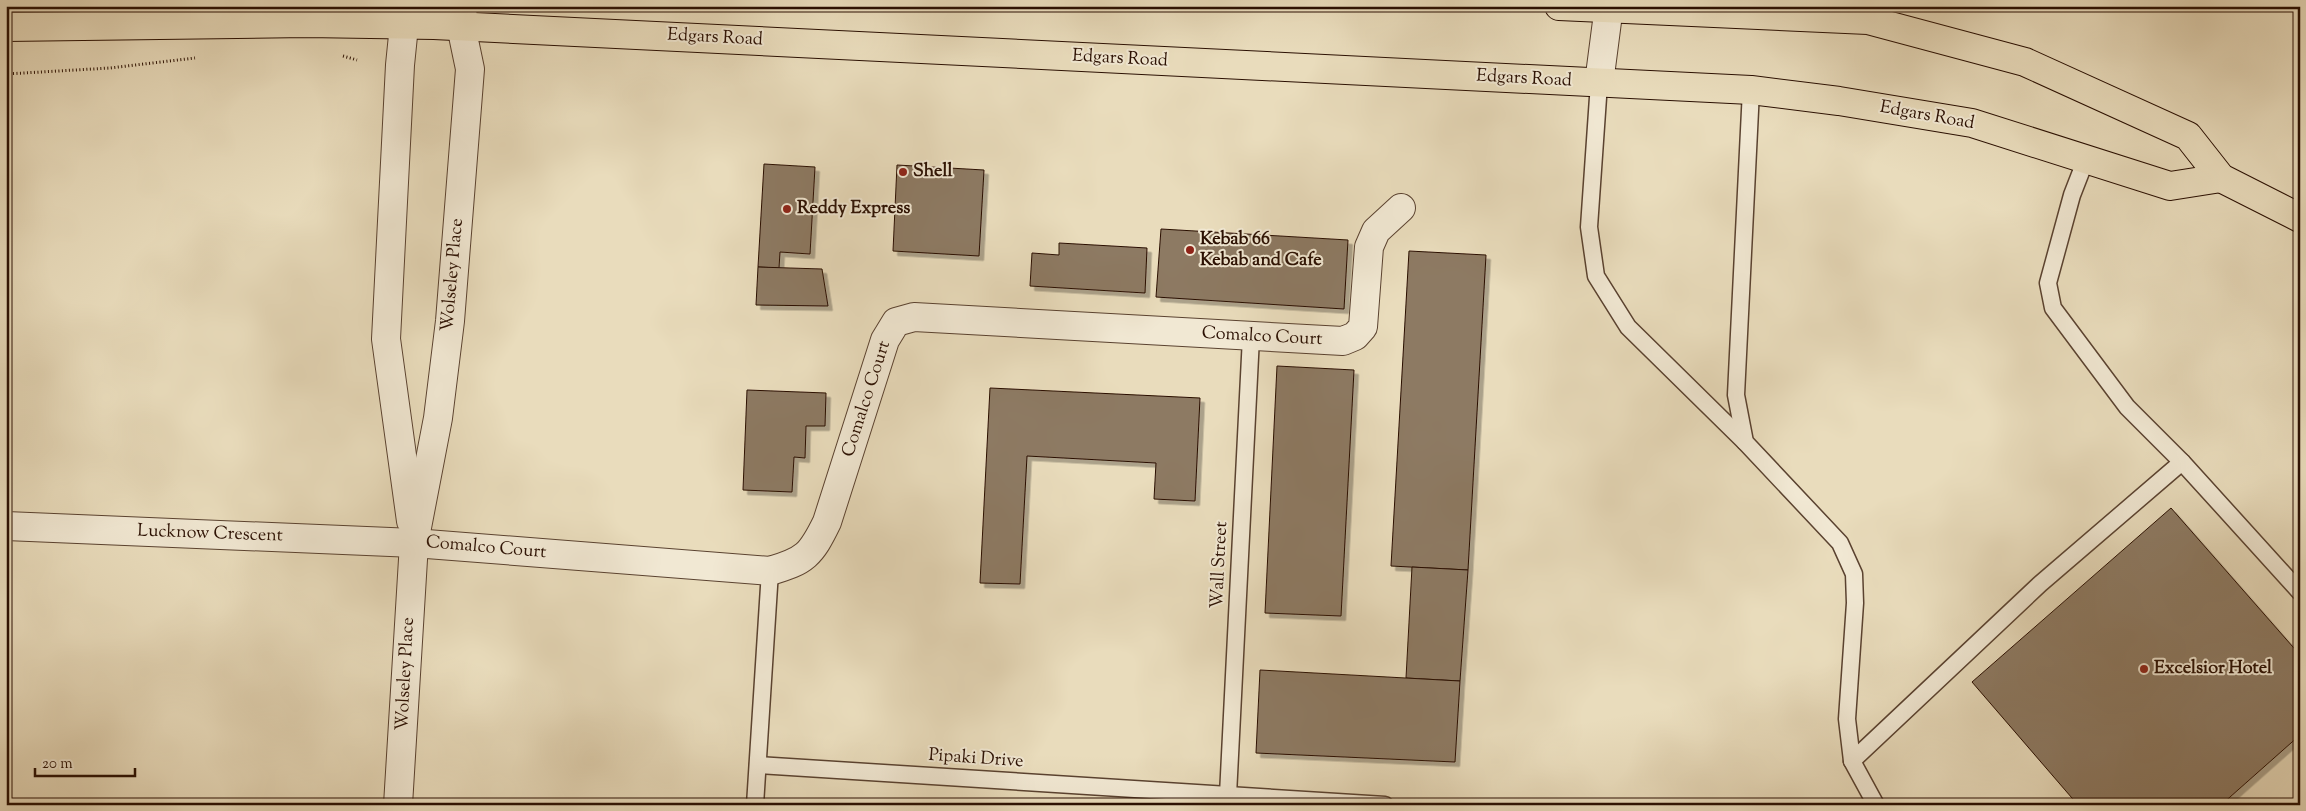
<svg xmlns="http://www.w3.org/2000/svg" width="2306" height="811" font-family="'Sorts Mill Goudy',serif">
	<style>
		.building { fill: #8d7a63; stroke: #2a0f02; filter: url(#shadow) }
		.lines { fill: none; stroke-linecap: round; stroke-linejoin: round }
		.lane-casing { stroke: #5a4230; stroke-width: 19 }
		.street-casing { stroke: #5a4230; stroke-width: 30 }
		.primary-casing { stroke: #2a0f02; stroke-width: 30 }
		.path { stroke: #2a0f02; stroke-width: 3; stroke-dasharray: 1 2.5; stroke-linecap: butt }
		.lane { stroke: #f1e8d3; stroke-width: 16 }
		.street { stroke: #f1e8d3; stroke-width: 28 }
		.primary { stroke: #e9dcbc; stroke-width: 28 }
		.poi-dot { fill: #8f2418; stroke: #f1e8d3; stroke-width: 2 }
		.labels { text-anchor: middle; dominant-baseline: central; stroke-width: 4; stroke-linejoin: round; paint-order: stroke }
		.street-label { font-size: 18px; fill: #2a0f02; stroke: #f1e8d3 }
		.poi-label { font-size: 18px; font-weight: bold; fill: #2a0f02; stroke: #f1e8d3; text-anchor: start }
	</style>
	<defs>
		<filter id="shadow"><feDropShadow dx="4.5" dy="4.5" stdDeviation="0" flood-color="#0004"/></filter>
	</defs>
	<rect width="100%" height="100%" fill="#e9dcbc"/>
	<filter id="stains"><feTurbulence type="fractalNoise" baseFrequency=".004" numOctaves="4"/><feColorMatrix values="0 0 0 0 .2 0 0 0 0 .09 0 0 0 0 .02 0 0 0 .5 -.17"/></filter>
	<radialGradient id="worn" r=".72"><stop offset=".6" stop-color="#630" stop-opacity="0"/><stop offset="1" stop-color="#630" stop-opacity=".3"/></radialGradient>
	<g class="building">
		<polygon points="764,164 815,167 810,254 780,252 779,268 758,267"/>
		<polygon points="897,165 984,170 979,256 893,251"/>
		<polygon points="1161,229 1348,240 1344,309 1156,297"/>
		<polygon points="1059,243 1147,248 1145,293 1030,286 1032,253 1059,255"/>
		<polygon points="1409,251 1486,255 1468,570 1391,566"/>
		<polygon points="758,267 822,269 828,306 756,305"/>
		<polygon points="1277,366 1354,370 1341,616 1265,613"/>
		<polygon points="990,388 1200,398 1195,501 1154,499 1156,463 1027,456 1020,584 980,583"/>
		<polygon points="747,390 826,393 825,426 806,426 805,458 794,457 792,492 743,490"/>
		<polygon points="2171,508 2300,655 2300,735 2221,805 2078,805 1972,682"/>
		<polygon points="1412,567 1468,570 1460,681 1406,678"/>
		<polygon points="1260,670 1460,681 1455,762 1256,753"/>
		<polygon points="875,800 949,805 875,805"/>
	</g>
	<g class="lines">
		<g class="lane-casing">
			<g id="lane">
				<polyline points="1599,83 1589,227 1596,276 1628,327 1745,442"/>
				<polyline points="1751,90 1736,395 1745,442 1840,543 1854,574 1855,603 1847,719 1852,761 1876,805"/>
				<polyline points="2086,159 2072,195 2048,283 2053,308 2127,407 2182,462 2300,592"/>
				<polyline points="1852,761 2040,584 2182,462"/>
				<polyline points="758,765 1385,805"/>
				<polyline points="1228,795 1251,337"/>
				<polyline points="755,805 770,571"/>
			</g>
		</g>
		<g class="street-casing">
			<g id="street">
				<polyline points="406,6 400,65 386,339 411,521"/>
				<polyline points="1599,83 1609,6"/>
				<path d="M6 526 414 543 770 571C805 561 811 555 827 522L885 340 896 322 914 317 1343 341 1355 336 1363 327 1369 247 1376 231 1401 208"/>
				<polyline points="398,805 414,543 438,418 450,321 470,69 461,26 463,6"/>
			</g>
		</g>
		<g class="primary-casing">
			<g id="primary">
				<polyline points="1559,6 1868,20 2025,62 2188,136 2221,178 2300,218"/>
				<polyline points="6,27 307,23 434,25 1751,90 1839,101 1972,123 2170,186 2221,178"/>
			</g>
		</g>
		<g class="path">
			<polyline points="343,56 357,60"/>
			<polyline points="6,74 110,68 195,58"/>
		</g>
		<use href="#lane" class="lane"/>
		<use href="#street" class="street"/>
		<use href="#primary" class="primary"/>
	</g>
	<g class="poi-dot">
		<circle cx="903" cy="172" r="5"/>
		<circle cx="787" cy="209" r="5"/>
		<circle cx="1190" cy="250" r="5"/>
		<circle cx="2144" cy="669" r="5"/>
	</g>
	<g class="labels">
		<g class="street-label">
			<text transform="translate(715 38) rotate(3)">Edgars Road</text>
			<text transform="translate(1120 59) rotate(3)">Edgars Road</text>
			<text transform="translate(1524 79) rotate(3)">Edgars Road</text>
			<text transform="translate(1927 116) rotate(10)">Edgars Road</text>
			<text transform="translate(453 275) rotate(-85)">Wolseley Place</text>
			<text transform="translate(1262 337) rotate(3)">Comalco Court</text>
			<text transform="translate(867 399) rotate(-72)">Comalco Court</text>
			<text transform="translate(210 534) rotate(2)">Lucknow Crescent</text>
			<text transform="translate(486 548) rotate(5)">Comalco Court</text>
			<text transform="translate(1220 565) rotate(-87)">Wall Street</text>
			<text transform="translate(406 674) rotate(-87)">Wolseley Place</text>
			<text transform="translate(976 759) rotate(4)">Pipaki Drive</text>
		</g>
		<g class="poi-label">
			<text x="913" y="172">Shell</text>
			<text x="797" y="209">Reddy Express</text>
			<text x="1200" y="240">Kebab 66<tspan x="1200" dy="21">Kebab and Cafe</tspan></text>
			<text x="2154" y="669">Excelsior Hotel</text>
		</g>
	</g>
	<rect width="2306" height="811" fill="none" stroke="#e9dcbc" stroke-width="25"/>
	<rect x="8" y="8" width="2291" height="796" fill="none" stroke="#2a0f02" stroke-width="2.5"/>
	<rect x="12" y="12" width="2281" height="786" fill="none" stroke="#2a0f02"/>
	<path d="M35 768v8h100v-8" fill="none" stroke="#2a0f02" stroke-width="2.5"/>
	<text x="42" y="768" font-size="15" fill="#2a0f02" stroke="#f1e8d3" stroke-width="4" paint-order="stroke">20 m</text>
	<rect width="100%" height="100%" filter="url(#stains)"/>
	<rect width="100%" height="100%" fill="url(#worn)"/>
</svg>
